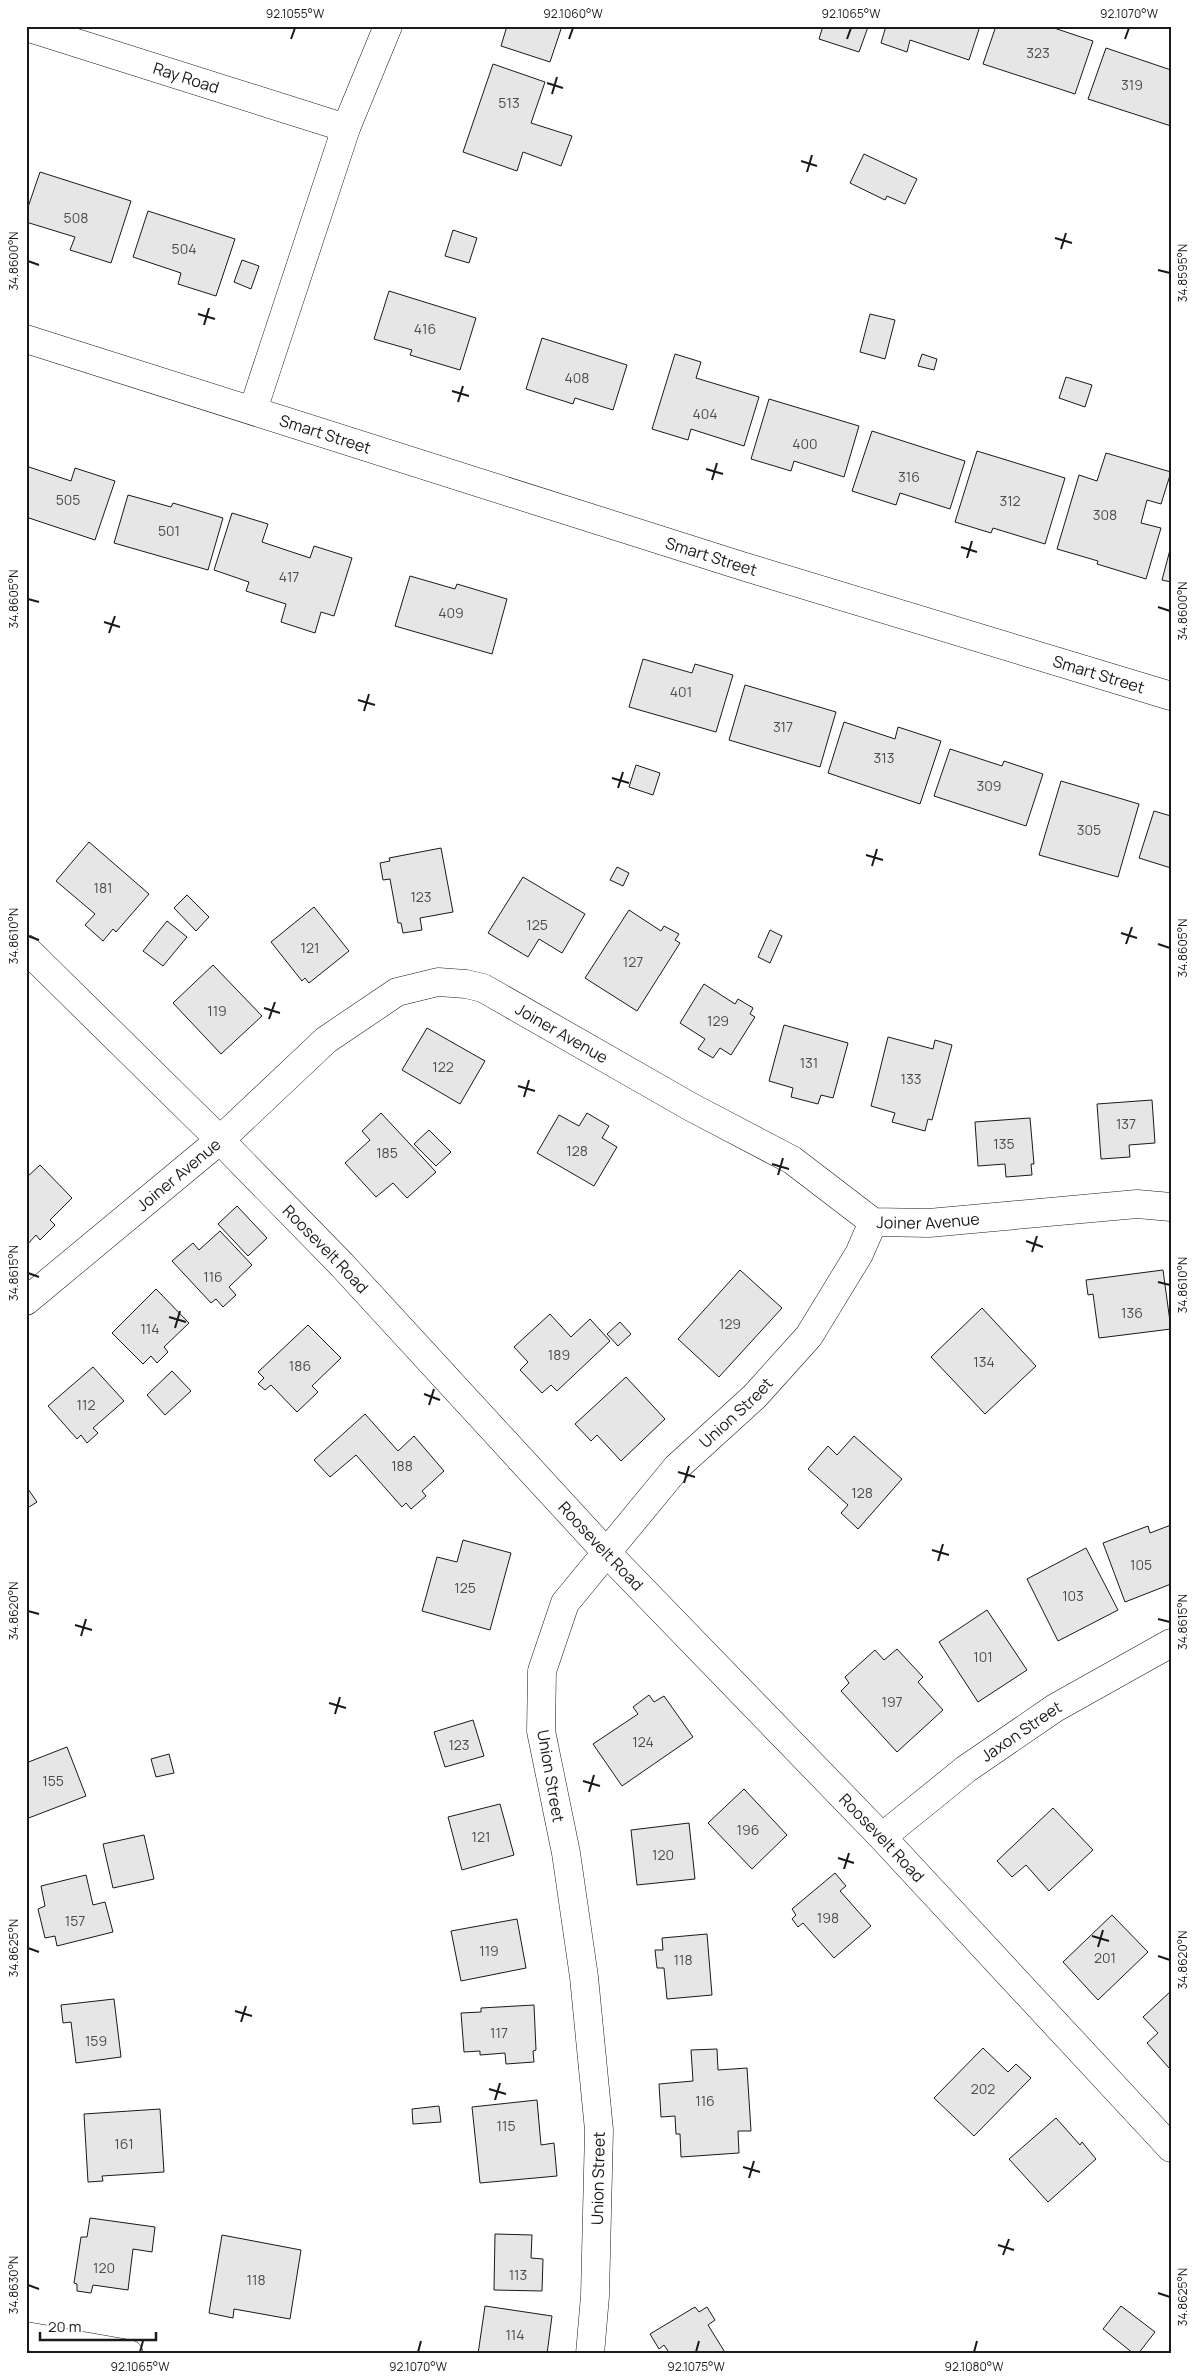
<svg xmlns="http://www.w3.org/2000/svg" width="1197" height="2380" font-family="Manrope,sans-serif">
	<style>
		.building { fill: #e6e6e6; stroke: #1a1a1a }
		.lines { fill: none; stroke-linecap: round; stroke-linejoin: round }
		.minor-casing { stroke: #1a1a1a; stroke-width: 29 }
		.minor { stroke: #fff; stroke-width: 28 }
		.ticks { fill: none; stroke: #1a1a1a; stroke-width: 2 }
		.labels { text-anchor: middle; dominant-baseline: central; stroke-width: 4; stroke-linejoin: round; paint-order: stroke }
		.number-label { font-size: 14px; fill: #4d4d4d }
		.street-label { font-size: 16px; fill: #1a1a1a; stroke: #fff }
		.neatline { fill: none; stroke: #1a1a1a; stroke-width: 2 }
		.ticks-label { font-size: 12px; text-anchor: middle; fill: #1a1a1a }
	</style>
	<rect width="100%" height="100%" fill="#fff"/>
	<g class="building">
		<polygon points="507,26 562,26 550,62 501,46"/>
		<polygon points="823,26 873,26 873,28 868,27 859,52 819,39"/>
		<polygon points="886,26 980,26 969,60 910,40 907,52 881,43"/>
		<polygon points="996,26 1048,26 1093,41 1075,94 983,64"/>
		<polygon points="1106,48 1171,70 1171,126 1088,99"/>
		<polygon points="493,64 545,82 531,123 572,136 561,166 523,152 517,171 463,152"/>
		<polygon points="864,154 917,179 905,204 887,196 885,200 850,183"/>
		<polygon points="40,172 131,201 111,263 70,250 75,237 26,222 26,213"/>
		<polygon points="148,211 235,239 216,296 178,284 181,273 133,257"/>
		<polygon points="453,230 477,238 469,263 445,256"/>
		<polygon points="242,260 259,266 251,289 234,282"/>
		<polygon points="389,291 476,318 460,370 410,355 412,350 374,339"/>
		<polygon points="870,314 895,320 885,359 860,352"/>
		<polygon points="542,338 627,365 613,410 575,398 573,404 526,389"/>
		<polygon points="675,354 701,362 696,378 759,397 744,446 691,429 688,440 652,429"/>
		<polygon points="922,354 937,359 934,370 918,366"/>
		<polygon points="1066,377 1092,385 1085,407 1059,398"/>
		<polygon points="769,399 859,426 844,477 794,461 791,471 751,459"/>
		<polygon points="872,431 965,461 950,509 900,493 896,505 852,491"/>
		<polygon points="977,451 1065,478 1045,544 993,528 991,533 955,522"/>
		<polygon points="1106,453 1171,472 1161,504 1147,500 1141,523 1161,528 1146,579 1097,564 1098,561 1057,549 1079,475 1097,481"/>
		<polygon points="26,466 71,481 75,468 115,481 95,540 26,517"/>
		<polygon points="128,495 171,507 173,503 223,518 208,570 114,543"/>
		<polygon points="232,513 268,524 262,542 310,558 314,546 352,558 334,616 321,612 315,633 281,622 286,604 246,591 249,582 214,570"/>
		<polygon points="1171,546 1171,582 1162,580"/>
		<polygon points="410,576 455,589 457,584 507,599 492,654 395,626"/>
		<polygon points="643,659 692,673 695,664 733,675 716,732 629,707"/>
		<polygon points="745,685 836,712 820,767 729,740"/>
		<polygon points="844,722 895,739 898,727 941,741 920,804 828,773"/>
		<polygon points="950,749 1002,766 1004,761 1043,774 1026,826 934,796"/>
		<polygon points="636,765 660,773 653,795 629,787"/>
		<polygon points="1061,781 1139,804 1118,877 1039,855"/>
		<polygon points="1154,811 1171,816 1171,868 1139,858"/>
		<polygon points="89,842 149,894 116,932 113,929 103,941 85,925 95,914 56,881"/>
		<polygon points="441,848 453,912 420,918 422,930 403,933 401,923 398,923 390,879 383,880 380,863 390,861 389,858"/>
		<polygon points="617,867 629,873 623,886 610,880"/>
		<polygon points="523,877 585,914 562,953 539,939 528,957 488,933"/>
		<polygon points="187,895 209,917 196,931 174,908"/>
		<polygon points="314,907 349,951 309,983 305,978 302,981 271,942"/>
		<polygon points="629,910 661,931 664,926 679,934 675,940 680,943 637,1011 585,978"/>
		<polygon points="167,921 187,937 163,966 143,951"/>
		<polygon points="770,930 782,936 770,963 758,957"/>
		<polygon points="213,965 262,1016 221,1054 173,1003"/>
		<polygon points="704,984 735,1004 738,999 753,1008 750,1014 755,1017 731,1055 720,1048 713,1058 698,1049 705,1039 680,1023"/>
		<polygon points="784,1025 848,1043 833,1098 821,1095 818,1104 791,1097 793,1088 769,1081"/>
		<polygon points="427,1028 485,1061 460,1104 402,1070"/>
		<polygon points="888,1037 933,1049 935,1040 952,1045 932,1120 928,1119 925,1131 892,1122 895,1113 871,1106"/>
		<polygon points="1152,1100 1155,1143 1129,1145 1130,1157 1101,1159 1097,1104"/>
		<polygon points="381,1113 436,1172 407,1198 393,1183 376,1197 345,1163 370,1140 362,1131"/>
		<polygon points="587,1113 609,1126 602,1138 617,1147 594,1186 537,1153 559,1115 579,1126"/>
		<polygon points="1030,1118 1034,1164 1031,1164 1032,1175 1006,1177 1005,1164 978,1166 975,1122"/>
		<polygon points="429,1130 451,1152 436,1166 414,1144"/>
		<polygon points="40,1165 72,1198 50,1220 55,1225 40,1240 36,1235 26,1246 26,1178"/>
		<polygon points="237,1206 267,1238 248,1256 218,1224"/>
		<polygon points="220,1231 252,1265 229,1287 236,1295 223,1307 216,1299 211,1303 172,1261 193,1243 199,1250"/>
		<polygon points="740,1270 782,1308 719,1377 678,1339"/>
		<polygon points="1163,1270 1171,1329 1099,1338 1093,1294 1088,1295 1086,1280"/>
		<polygon points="156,1289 189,1323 164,1347 168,1352 157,1363 151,1356 143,1364 112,1333"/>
		<polygon points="982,1308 1036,1366 985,1414 931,1357"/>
		<polygon points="550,1314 571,1337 590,1319 610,1341 557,1391 551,1385 542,1393 520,1370 528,1362 514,1347"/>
		<polygon points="620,1322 631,1334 618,1346 607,1334"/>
		<polygon points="308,1325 341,1358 312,1386 318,1392 297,1412 271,1385 265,1390 258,1384 264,1378 258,1372"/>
		<polygon points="93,1367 124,1401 93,1428 98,1433 87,1443 81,1435 77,1439 48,1406"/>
		<polygon points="172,1371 191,1391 165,1415 147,1395"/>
		<polygon points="626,1377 665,1419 621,1461 597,1435 591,1441 575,1424"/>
		<polygon points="365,1414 398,1451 414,1436 444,1471 422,1491 426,1496 411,1509 406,1503 402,1507 356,1455 330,1477 314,1460"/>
		<polygon points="854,1436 902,1479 858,1529 841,1513 848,1505 808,1469 828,1446 837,1455"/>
		<polygon points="26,1486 37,1502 26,1509"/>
		<polygon points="1171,1525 1171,1584 1125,1602 1103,1543 1148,1526 1150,1533"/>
		<polygon points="463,1540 511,1553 490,1630 422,1611 437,1557 457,1562"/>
		<polygon points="1086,1548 1118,1610 1058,1641 1027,1579"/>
		<polygon points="987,1610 1027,1670 978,1702 939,1642"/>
		<polygon points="897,1649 923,1677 918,1682 943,1710 897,1752 841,1691 849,1683 845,1677 875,1650 884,1660"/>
		<polygon points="649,1695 654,1702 664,1696 693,1737 622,1786 593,1744 638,1714 633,1707"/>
		<polygon points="473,1720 484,1756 445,1767 434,1732"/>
		<polygon points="67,1747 86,1796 26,1819 26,1763"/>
		<polygon points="169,1754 174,1773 156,1777 151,1759"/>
		<polygon points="744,1789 787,1835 752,1869 708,1823"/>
		<polygon points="500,1804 514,1855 462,1870 448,1817"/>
		<polygon points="1053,1808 1093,1850 1049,1891 1026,1865 1012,1877 997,1861"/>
		<polygon points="689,1823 695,1879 637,1885 631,1830"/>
		<polygon points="144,1835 154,1879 113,1888 103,1844"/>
		<polygon points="835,1873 846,1886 840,1891 871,1926 834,1958 803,1923 798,1927 792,1919 796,1915 792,1909"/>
		<polygon points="86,1875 93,1905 105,1902 113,1932 57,1946 55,1936 45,1938 38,1909 45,1906 41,1886"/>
		<polygon points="1112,1915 1148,1952 1098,2000 1063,1962"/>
		<polygon points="517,1919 526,1968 461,1981 451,1931"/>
		<polygon points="707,1934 712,1995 667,1999 664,1968 657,1968 655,1950 663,1950 662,1938"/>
		<polygon points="1171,1991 1171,2066 1169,2068 1147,2043 1158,2033 1143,2017"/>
		<polygon points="114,1999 121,2057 76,2063 71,2022 63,2023 61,2005"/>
		<polygon points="534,2005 536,2050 533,2051 534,2062 506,2064 505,2053 480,2055 480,2051 464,2052 461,2013 481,2012 481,2008"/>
		<polygon points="983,2048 1008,2072 1016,2064 1031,2078 974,2136 934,2098"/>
		<polygon points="717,2049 718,2070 747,2068 751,2131 738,2131 739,2153 681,2157 680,2134 676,2134 675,2116 661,2117 659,2084 693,2081 691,2050"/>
		<polygon points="537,2100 541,2145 554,2143 557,2176 480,2183 472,2107"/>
		<polygon points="439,2106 441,2122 413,2124 412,2109"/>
		<polygon points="160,2109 164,2172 102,2176 103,2181 88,2182 84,2114"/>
		<polygon points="1056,2118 1080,2145 1082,2142 1096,2159 1048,2202 1009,2159"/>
		<polygon points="90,2218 155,2227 152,2252 133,2249 128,2290 93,2285 91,2293 77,2291 77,2284 74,2283 81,2237 87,2237"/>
		<polygon points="495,2234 532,2235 531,2258 543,2259 542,2291 494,2290"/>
		<polygon points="222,2235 301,2250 290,2319 234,2309 233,2318 209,2313"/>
		<polygon points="485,2306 552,2316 547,2354 495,2352 495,2354 478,2354"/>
		<polygon points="1121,2306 1155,2332 1138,2354 1134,2354 1103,2329"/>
		<polygon points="695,2307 699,2312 707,2307 715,2320 708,2325 726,2354 670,2354 664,2345 659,2349 650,2334"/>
	</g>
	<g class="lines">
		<g class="minor-casing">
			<g id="minor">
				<path id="s1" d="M26 27 346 128"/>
				<path id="s2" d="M26 339 742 566 1171 696"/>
				<polyline points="253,410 346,128 388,26"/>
				<path id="s3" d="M26 949 220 1140 342 1265 606 1552 882 1837 1171 2148"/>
				<path id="s4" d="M26 1301 220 1140 326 1040 397 992 438 982 466 984 483 988 691 1107 792 1160 873 1222 929 1223 1137 1204 1171 1207"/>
				<path id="s5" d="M882 1837 966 1769 1055 1708 1171 1643"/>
				<polyline points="26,2336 129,2354"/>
				<path id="s6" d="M590 2354 595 2296 599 2130 584 1977 566 1853 541 1731 542 1671 565 1603 677 1467 755 1396 809 1336 859 1254 873 1222"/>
			</g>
		</g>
		<use href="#minor" class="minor"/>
	</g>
	<path class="ticks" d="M291 39 295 28M569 39 573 28M847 39 851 28M1125 39 1129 28M547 83 563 88M552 94 557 77M801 161 817 166M807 172 812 155M1055 238 1072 243M1061 249 1066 233M28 261 39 265M1158 270 1170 273M198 314 215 319M204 325 209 308M452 391 469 396M458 402 463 386M706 469 723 474M712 480 717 463M961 547 977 552M967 558 972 541M28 599 39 602M1158 607 1170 611M104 622 120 627M109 633 115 616M358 700 375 705M364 711 369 694M612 778 629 783M618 788 623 772M866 855 883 860M872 866 877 849M1121 933 1137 938M28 936 39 940M1126 944 1132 927M1158 944 1170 948M264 1008 280 1013M269 1019 275 1002M518 1086 535 1091M524 1097 529 1080M772 1164 789 1169M778 1175 783 1158M1026 1241 1043 1247M1032 1252 1037 1236M28 1273 39 1277M1158 1282 1170 1285M169 1317 186 1322M175 1328 180 1311M424 1394 440 1400M429 1405 434 1389M678 1472 695 1477M684 1483 689 1466M932 1550 949 1555M938 1561 943 1544M28 1611 39 1614M1158 1619 1170 1622M75 1625 92 1630M81 1636 86 1619M329 1703 346 1708M335 1714 340 1697M583 1781 600 1786M589 1792 594 1775M838 1858 854 1863M844 1869 849 1853M1092 1936 1109 1941M1098 1947 1103 1930M28 1948 39 1952M1158 1956 1170 1960M235 2011 252 2016M241 2022 246 2006M489 2089 506 2094M495 2100 500 2083M743 2167 760 2172M749 2178 754 2161M998 2245 1014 2250M1003 2255 1009 2239M28 2285 39 2289M1158 2293 1170 2297M140 2352 143 2341M418 2352 421 2341M696 2352 699 2341M974 2352 977 2341"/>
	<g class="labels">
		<g class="number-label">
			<text x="1038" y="52">323</text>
			<text x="1132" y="84">319</text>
			<text x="509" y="102">513</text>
			<text x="76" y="217">508</text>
			<text x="184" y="248">504</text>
			<text x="425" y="328">416</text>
			<text x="577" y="377">408</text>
			<text x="705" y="413">404</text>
			<text x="805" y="443">400</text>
			<text x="909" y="476">316</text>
			<text x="68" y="499">505</text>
			<text x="1010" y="500">312</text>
			<text x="1105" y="514">308</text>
			<text x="169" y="530">501</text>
			<text x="289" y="576">417</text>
			<text x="451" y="612">409</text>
			<text x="681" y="691">401</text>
			<text x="783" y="726">317</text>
			<text x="884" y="757">313</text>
			<text x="989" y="785">309</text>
			<text x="1089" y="829">305</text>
			<text x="103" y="887">181</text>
			<text x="421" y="896">123</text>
			<text x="537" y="924">125</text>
			<text x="310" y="947">121</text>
			<text x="633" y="961">127</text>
			<text x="217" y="1010">119</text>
			<text x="718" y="1020">129</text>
			<text x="809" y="1062">131</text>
			<text x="443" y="1066">122</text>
			<text x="911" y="1078">133</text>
			<text x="1126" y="1123">137</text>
			<text x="1004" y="1143">135</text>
			<text x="577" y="1150">128</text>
			<text x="387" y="1152">185</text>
			<text x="213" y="1276">116</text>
			<text x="1132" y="1312">136</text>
			<text x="730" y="1323">129</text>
			<text x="150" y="1328">114</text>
			<text x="559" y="1354">189</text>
			<text x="984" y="1361">134</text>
			<text x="300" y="1365">186</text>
			<text x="86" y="1404">112</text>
			<text x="402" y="1465">188</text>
			<text x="862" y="1492">128</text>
			<text x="1141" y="1564">105</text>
			<text x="465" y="1587">125</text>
			<text x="1073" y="1595">103</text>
			<text x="983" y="1656">101</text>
			<text x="892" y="1701">197</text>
			<text x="643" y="1741">124</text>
			<text x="459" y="1744">123</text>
			<text x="53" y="1780">155</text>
			<text x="748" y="1829">196</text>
			<text x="481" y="1836">121</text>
			<text x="663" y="1854">120</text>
			<text x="828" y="1917">198</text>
			<text x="75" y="1920">157</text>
			<text x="489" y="1950">119</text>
			<text x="1105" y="1957">201</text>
			<text x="683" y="1959">118</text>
			<text x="499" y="2032">117</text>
			<text x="96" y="2040">159</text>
			<text x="983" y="2088">202</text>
			<text x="705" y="2100">116</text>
			<text x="506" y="2125">115</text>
			<text x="124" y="2143">161</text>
			<text x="104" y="2267">120</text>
			<text x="518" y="2274">113</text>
			<text x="256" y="2279">118</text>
			<text x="515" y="2334">114</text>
		</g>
		<g class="street-label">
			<text stroke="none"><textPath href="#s1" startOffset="168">Ray Road</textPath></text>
			<text stroke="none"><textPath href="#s2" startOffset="314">Smart Street</textPath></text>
			<text stroke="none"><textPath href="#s2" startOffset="719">Smart Street</textPath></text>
			<text stroke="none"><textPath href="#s2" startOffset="1124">Smart Street</textPath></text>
			<text stroke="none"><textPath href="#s4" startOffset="662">Joiner Avenue</textPath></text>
			<text stroke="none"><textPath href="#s4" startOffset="198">Joiner Avenue</textPath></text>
			<text stroke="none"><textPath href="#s4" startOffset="1082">Joiner Avenue</textPath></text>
			<text stroke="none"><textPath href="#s3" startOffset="424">Roosevelt Road</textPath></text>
			<text stroke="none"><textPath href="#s6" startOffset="1016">Union Street</textPath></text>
			<text stroke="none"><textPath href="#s3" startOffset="829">Roosevelt Road</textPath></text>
			<text stroke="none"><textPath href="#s5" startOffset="175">Jaxon Street</textPath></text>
			<text transform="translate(551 1776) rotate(80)">Union Street</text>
			<text stroke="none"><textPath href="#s3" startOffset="1234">Roosevelt Road</textPath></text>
			<text stroke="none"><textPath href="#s6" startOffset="176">Union Street</textPath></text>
		</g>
	</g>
	<rect width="1197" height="2380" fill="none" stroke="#ffffff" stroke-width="55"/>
	<path d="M40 2332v8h116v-8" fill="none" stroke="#1a1a1a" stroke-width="2.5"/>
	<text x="48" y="2332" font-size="15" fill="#1a1a1a" stroke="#ffffff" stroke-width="4" paint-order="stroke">20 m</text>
	<rect x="28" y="28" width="1142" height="2324" class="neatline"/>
	<g class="ticks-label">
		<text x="295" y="18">92.1055°W</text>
		<text x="573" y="18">92.1060°W</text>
		<text x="851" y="18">92.1065°W</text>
		<text x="1129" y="18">92.1070°W</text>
		<text transform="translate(14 261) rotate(-90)" y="4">34.8600°N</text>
		<text transform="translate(1183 273) rotate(-90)" y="4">34.8595°N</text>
		<text transform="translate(14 599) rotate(-90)" y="4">34.8605°N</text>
		<text transform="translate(1183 611) rotate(-90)" y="4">34.8600°N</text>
		<text transform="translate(14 936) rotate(-90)" y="4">34.8610°N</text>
		<text transform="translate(1183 948) rotate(-90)" y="4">34.8605°N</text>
		<text transform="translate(14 1273) rotate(-90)" y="4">34.8615°N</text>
		<text transform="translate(1183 1285) rotate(-90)" y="4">34.8610°N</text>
		<text transform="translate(14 1611) rotate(-90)" y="4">34.8620°N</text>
		<text transform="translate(1183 1622) rotate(-90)" y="4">34.8615°N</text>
		<text transform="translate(14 1948) rotate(-90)" y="4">34.8625°N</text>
		<text transform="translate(1183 1960) rotate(-90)" y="4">34.8620°N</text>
		<text transform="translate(14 2285) rotate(-90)" y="4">34.8630°N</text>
		<text transform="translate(1183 2297) rotate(-90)" y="4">34.8625°N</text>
		<text x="140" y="2371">92.1065°W</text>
		<text x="418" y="2371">92.1070°W</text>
		<text x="696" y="2371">92.1075°W</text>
		<text x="974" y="2371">92.1080°W</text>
	</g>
</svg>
